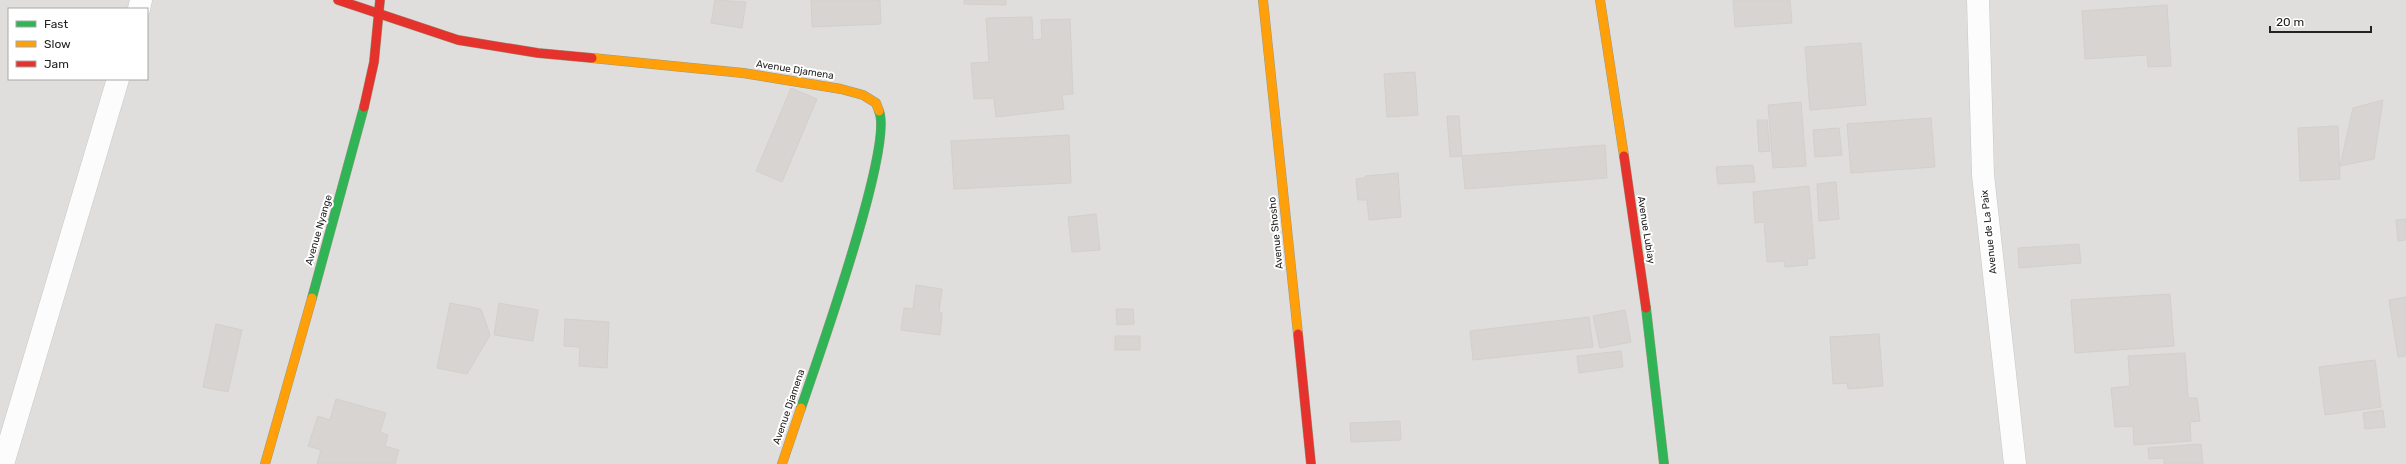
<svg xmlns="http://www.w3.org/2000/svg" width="2406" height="464" font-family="Rubik,sans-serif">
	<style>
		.residential { fill: #dfdedc; fill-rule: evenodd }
		.building { fill: #d7d4d2; stroke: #d3d0cc }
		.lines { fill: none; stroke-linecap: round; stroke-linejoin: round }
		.street-casing { stroke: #c9c8c7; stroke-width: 23 }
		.fast-casing { stroke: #999a82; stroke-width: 10 }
		.slow-casing { stroke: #999a82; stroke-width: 10 }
		.jam-casing { stroke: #999a82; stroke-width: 10 }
		.street { stroke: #fdfcfc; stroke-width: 22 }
		.fast { stroke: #30b455; stroke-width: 9 }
		.slow { stroke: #ff9f0a; stroke-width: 9 }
		.jam { stroke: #e5322d; stroke-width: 9 }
		.labels { text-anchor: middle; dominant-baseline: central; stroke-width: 4; stroke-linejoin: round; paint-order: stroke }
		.street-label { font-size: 10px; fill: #222; stroke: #fff }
	</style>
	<rect width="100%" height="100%" fill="#f0eeeb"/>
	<path class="residential" d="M0 0H2406V464H0ZM9 9H147V79H9Z"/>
	<g class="building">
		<polygon points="715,0 746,2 742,28 711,23"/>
		<polygon points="811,0 880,0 881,24 812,27"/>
		<polygon points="964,0 1006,0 1006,5 964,4"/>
		<polygon points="1733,0 1790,0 1792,23 1735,27"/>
		<polygon points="2167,5 2171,66 2148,67 2147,55 2085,59 2082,11"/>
		<polygon points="1032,17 1033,40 1042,39 1041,20 1070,19 1073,94 1062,95 1064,109 996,117 994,98 974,99 971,63 989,62 986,18"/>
		<polygon points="1861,43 1866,105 1810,110 1805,47"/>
		<polygon points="1415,72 1418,115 1387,117 1384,74"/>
		<polygon points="791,88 817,99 782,182 756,171"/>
		<polygon points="2383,100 2374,159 2340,166 2353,108"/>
		<polygon points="1801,102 1806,166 1773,168 1768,105"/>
		<polygon points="1447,116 1459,116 1462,156 1450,157"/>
		<polygon points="1931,118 1935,167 1851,173 1847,124"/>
		<polygon points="1757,120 1767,120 1770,151 1759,152"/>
		<polygon points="2338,126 2340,179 2300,181 2298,128"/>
		<polygon points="1839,128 1842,155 1815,157 1813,130"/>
		<polygon points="1069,135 1071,183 954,189 951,141"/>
		<polygon points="1605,145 1607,178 1465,189 1462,156"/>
		<polygon points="1753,165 1755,182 1718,184 1716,167"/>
		<polygon points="1398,173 1401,217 1369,220 1367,200 1358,200 1356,179 1365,178 1365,176"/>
		<polygon points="1836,182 1839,219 1819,221 1817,184"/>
		<polygon points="1809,186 1815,258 1807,259 1808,265 1785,267 1784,261 1767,262 1764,222 1755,223 1753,192"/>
		<polygon points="1096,214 1100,250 1072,252 1068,217"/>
		<polygon points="2406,219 2406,240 2398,241 2396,220"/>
		<polygon points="2079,244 2081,263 2019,268 2018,248"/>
		<polygon points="916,285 942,289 939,312 942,313 940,335 901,330 904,308 913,309"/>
		<polygon points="2170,294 2174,346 2075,353 2071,300"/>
		<polygon points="2406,297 2406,356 2398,357 2389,300"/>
		<polygon points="450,303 481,309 490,335 467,374 437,368"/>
		<polygon points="499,303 538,310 533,341 494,335"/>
		<polygon points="1116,309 1133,309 1134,324 1117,325"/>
		<polygon points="1625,310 1631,342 1600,348 1593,316"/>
		<polygon points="1589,317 1593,347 1473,360 1470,331"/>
		<polygon points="565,319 609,322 607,368 579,366 580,347 564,346"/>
		<polygon points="216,324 242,330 228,392 203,387"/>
		<polygon points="1879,334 1883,386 1848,389 1847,383 1833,384 1830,337"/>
		<rect x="1115" y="336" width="25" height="14"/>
		<polygon points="1621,351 1623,367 1579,373 1577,356"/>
		<polygon points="2185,353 2188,398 2197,398 2200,421 2190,422 2191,441 2134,445 2133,426 2115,427 2111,388 2130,386 2128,356"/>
		<polygon points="2375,360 2381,407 2325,415 2319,367"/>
		<polygon points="336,399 386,413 380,432 388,435 385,446 399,450 395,464 317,464 321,450 308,446 318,416 330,420"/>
		<polygon points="2383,410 2385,427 2365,429 2363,413"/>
		<polygon points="1400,421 1401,440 1351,442 1350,423"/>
		<polygon points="2201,444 2203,464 2164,464 2164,458 2149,459 2148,448"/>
	</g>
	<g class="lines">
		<g class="street-casing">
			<g id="street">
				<polyline points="1978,0 1983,175 2015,464"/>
				<polyline points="139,9 141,0"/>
				<polyline points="3,464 118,79"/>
			</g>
		</g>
		<g class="fast-casing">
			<g id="fast">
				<polyline points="312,298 364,107"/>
				<polyline points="1646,308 1664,464"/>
				<path d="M801 408C817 361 894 146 879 111"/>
			</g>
		</g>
		<g class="slow-casing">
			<g id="slow">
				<polyline points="1263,0 1298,334"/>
				<polyline points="1600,0 1624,156"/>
				<polyline points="592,58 743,73 841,89 863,95 876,103 879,111"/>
				<polyline points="265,464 312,298"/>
				<polyline points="782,464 801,408"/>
			</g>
		</g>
		<g class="jam-casing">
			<g id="jam">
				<polyline points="338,0 458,40 538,53 592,58"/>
				<polyline points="364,107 374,62 380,0"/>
				<polyline points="1624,156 1646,308"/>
				<polyline points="1298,334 1311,464"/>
			</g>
		</g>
		<use href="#street" class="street"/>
		<use href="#fast" class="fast"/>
		<use href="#slow" class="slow"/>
		<use href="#jam" class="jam"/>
	</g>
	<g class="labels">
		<g class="street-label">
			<text transform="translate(795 70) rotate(9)">Avenue Djamena</text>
			<text transform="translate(319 230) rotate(-74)">Avenue Nyange</text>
			<text transform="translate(1646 230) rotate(81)">Avenue Lubiay</text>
			<text transform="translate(1989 232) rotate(-96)">Avenue de La Paix</text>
			<text transform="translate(1276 233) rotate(-96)">Avenue Shosho</text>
			<text transform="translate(789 407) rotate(-71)">Avenue Djamena</text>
		</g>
	</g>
	<rect x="8" y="8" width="140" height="72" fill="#ffffff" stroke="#a7a7a7"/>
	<rect x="16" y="21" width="20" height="6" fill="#30b455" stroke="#a7a7a7"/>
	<text x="44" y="28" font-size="12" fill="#222222">Fast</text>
	<rect x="16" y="41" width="20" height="6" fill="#ff9f0a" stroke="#a7a7a7"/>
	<text x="44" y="48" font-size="12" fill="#222222">Slow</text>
	<rect x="16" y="61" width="20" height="6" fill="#e5322d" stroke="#a7a7a7"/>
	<text x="44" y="68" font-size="12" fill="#222222">Jam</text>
	<path d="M2270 26v6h101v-6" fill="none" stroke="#222222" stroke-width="2"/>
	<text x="2276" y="26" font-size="12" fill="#222222" stroke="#ffffff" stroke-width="3" paint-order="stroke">20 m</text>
</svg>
